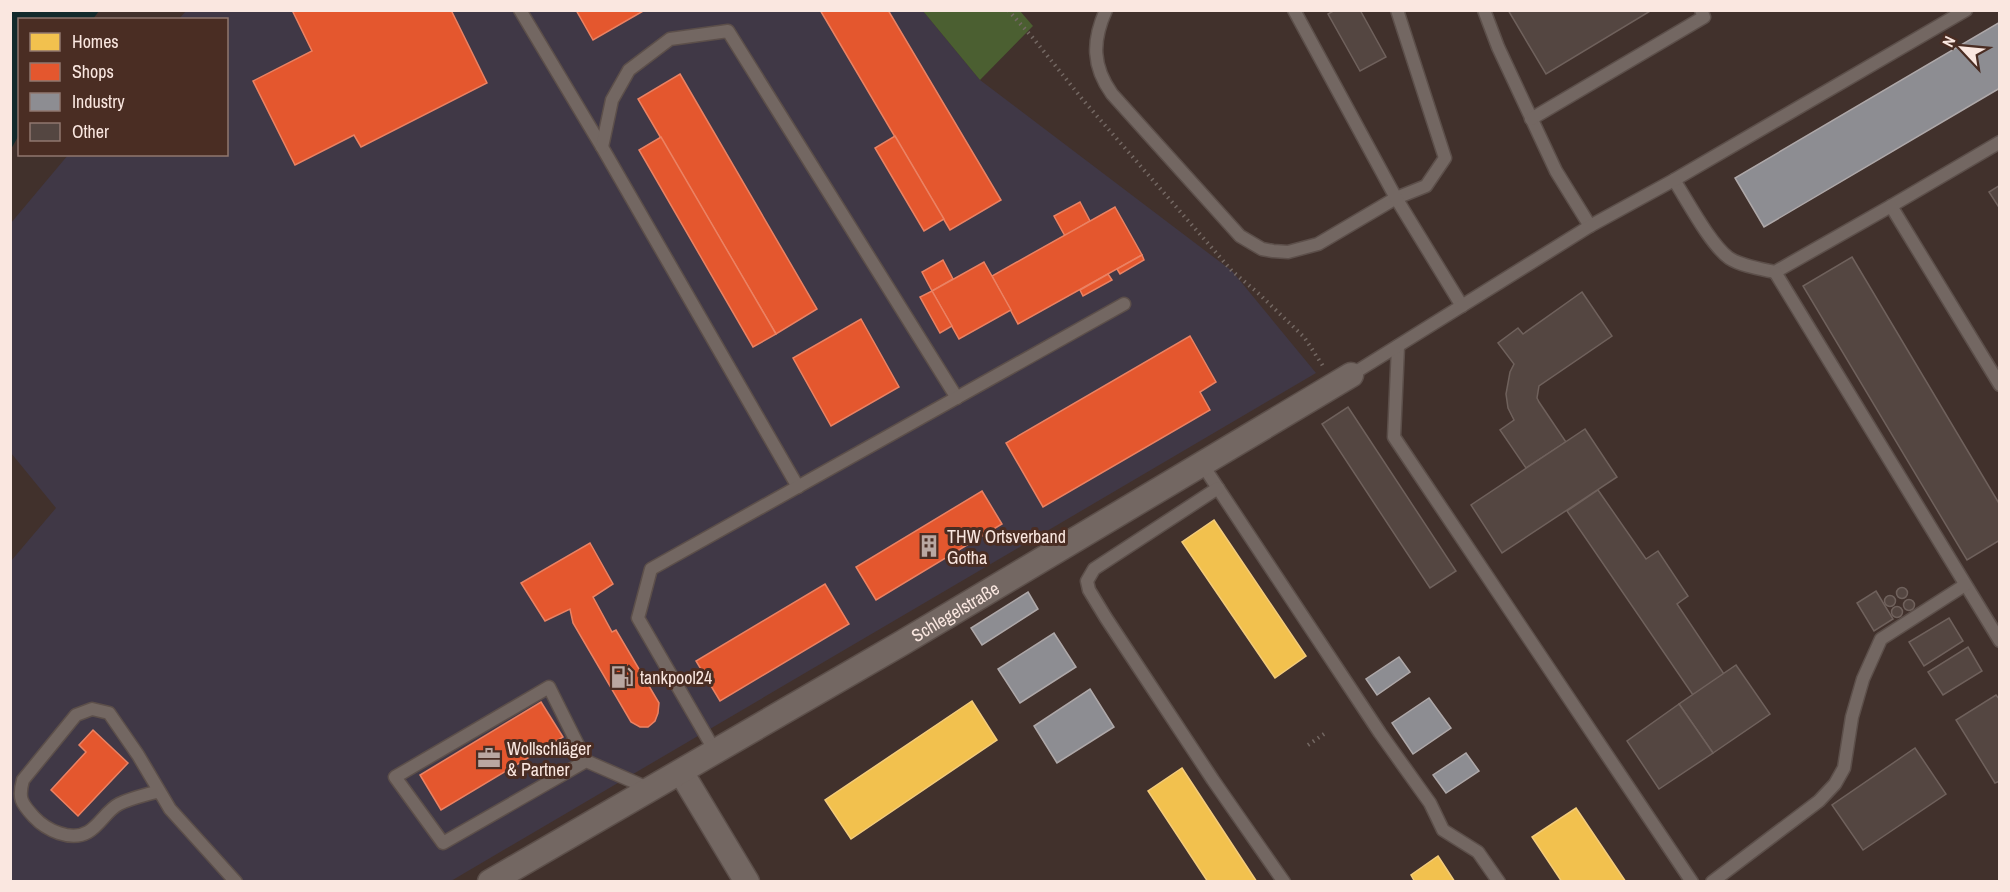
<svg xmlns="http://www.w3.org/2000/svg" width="2010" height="892" font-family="'Archivo Narrow',sans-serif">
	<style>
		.commercial { fill: #403846 }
		.forest { fill: #4b5f31 }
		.water { fill: #122a2c }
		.homes { fill: #f2c14e; stroke: #f4cc7a; stroke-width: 1.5 }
		.shops { fill: #e4572e; stroke: #eb8263; stroke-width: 1.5 }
		.industry { fill: #8d8d92; stroke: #aea8a9; stroke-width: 1.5 }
		.building { fill: #544641; stroke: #6f615c; stroke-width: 1.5 }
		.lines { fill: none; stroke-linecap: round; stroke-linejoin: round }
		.service-casing { stroke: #5c4f4a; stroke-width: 15 }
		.minor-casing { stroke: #5c4f4a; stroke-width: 27 }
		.path { stroke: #746863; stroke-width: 4; stroke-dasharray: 1.5 4.5; stroke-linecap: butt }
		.service { stroke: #736762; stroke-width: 12 }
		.minor { stroke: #736762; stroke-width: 24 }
		.labels { text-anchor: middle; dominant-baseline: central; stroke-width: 6; stroke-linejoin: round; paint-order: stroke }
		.poi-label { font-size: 18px; fill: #fae7e0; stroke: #4a2d23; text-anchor: start }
		.street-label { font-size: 18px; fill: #fae7e0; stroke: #4a2d23 }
	</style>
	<rect width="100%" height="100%" fill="#41312c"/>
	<polygon class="commercial" points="186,11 923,11 980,80 1232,271 1316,373 451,881 11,882 11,561 56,508 11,453 11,223 68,155 226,154 226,20 179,19"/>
	<polygon class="forest" points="923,11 1020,11 1033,26 980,80"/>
	<polygon class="water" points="11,10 99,11 93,19 20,20 19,135 11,149"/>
	<g class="homes">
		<polygon points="1214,520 1306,656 1275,678 1182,542"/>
		<polygon points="972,701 997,740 851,839 825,800"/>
		<polygon points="1182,768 1257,882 1208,882 1148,791"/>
		<polygon points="1576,808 1626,882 1562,882 1532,837"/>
		<polygon points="1438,856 1455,882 1415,882 1411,875"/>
	</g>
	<g class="shops">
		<polygon points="292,10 451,10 487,83 361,147 354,135 295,165 253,81 312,51"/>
		<polygon points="576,10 645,10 593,40"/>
		<polygon points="820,10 888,10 1001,200 950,230"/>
		<polygon points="680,74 817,309 776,334 638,99"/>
		<polygon points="895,136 944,219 924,231 875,148"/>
		<polygon points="661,137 776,334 753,347 639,150"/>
		<polygon points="1080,202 1090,221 1065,236 1054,216"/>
		<polygon points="1115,207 1142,255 1018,324 992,276"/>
		<polygon points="1142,255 1144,260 1120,274 1117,269"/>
		<polygon points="943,260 953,279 932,291 922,272"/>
		<polygon points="984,262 1011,310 959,339 932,291"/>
		<polygon points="1108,274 1112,280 1083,296 1080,290"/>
		<polygon points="932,291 952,326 940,333 920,297"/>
		<polygon points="861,319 899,387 831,426 793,358"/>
		<polygon points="1190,336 1216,382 1200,392 1210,410 1043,507 1006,443"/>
		<polygon points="982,491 1002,524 876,600 856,567"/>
		<polygon points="590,543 613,584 593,597 612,632 616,630 659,703 658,713 655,721 648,727 640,727 631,722 573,623 570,609 545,621 521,583"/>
		<polygon points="825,584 849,624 720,701 696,661"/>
		<polygon points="541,702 563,737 441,810 420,775"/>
		<polygon points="93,730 128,763 78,816 51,790 86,752 79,745"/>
	</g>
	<g class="industry">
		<polygon points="2000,22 2000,88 1764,227 1735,178"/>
		<polygon points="1028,592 1038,609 982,645 971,628"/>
		<polygon points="1054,633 1076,667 1020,703 998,669"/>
		<polygon points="1399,657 1410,672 1377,695 1366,679"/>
		<polygon points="1090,689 1114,727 1057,763 1034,726"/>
		<polygon points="1429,698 1451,728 1413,754 1392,723"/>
		<polygon points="1466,753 1479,771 1446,793 1433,775"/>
	</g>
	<g class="building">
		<polygon points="1335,10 1360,10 1386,57 1360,71 1328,14"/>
		<polygon points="1508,10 1652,10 1546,74"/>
		<polygon points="2000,185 2000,209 1989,192"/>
		<polygon points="1852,257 2000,505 2000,540 1967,560 1803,286"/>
		<polygon points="1582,292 1612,336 1539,386 1537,398 1539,402 1566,442 1526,468 1500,430 1514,420 1508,408 1506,394 1510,372 1514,364 1498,343 1518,328 1523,334"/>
		<polygon points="1348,407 1456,571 1430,588 1322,424"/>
		<polygon points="1585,429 1617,477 1502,553 1471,505"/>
		<polygon points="1598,490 1646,559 1658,551 1688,596 1677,604 1724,674 1693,695 1567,511"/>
		<circle cx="1902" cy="593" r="5.5"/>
		<polygon points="1876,591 1893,619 1874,631 1857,603"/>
		<circle cx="1890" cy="601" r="5.5"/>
		<circle cx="1909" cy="605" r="5.5"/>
		<circle cx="1897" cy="612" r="5.5"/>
		<polygon points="1949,618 1963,641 1924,666 1909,642"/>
		<polygon points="1968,647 1982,671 1943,695 1928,672"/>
		<polygon points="1736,665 1770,714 1713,753 1679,704"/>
		<polygon points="1996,695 2000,700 2000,781 1995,783 1956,720"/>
		<polygon points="1679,704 1713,753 1659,789 1627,741"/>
		<polygon points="1915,748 1946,794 1863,850 1832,805"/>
	</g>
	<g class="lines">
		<g class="service-casing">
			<g id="service">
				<polyline points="520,10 602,147 798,487"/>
				<path d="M1106 10C1092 41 1092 66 1112 94L1240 236 1262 249 1273 251 1288 252 1318 244 1396 198 1426 186 1445 158 1397 10"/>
				<polyline points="1294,10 1396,198 1462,306"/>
				<polyline points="1484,10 1498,47 1556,171 1590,226"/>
				<polyline points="1531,119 1704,17 1701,10"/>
				<polyline points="602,147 612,100 629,70 670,39 728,31 957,398"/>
				<path d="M1674 180C1687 200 1710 244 1729 258 1741 266 1761 269 1775 272L1891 206 2000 142"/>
				<polyline points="1891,206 2000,385"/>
				<polyline points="1775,272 2000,641"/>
				<polyline points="1398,346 1394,437 1692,882"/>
				<polyline points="1351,375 1590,226 1674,180 1966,10"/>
				<polyline points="1202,464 1380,733 1430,803 1443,830 1478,852 1499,882"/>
				<polyline points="1218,488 1094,569 1087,581 1089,590 1106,618 1213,780 1284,882"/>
				<polyline points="715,751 638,618 651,569 1124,304"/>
				<polyline points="586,761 443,843 395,777 549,687 586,761 650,789"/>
				<path d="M159 791C146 795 131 798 119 804 107 810 100 825 88 832 71 842 46 830 34 817 21 803 18 798 23 780L76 715 92 709 109 713 138 755 170 809 236 882"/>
				<polyline points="1712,882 1819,801 1835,784 1844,768 1852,717 1863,679 1881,639 1965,585"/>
			</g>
		</g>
		<g class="minor-casing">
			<g id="minor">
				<polyline points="681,772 747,882"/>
				<path id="s1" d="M490 882 902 643 1351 375"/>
			</g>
		</g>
		<g class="path">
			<polyline points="1008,10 1033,38 1083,100 1232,271 1258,293 1304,337 1323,366"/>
			<polyline points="1308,745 1324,734"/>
		</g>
		<use href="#service" class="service"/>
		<use href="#minor" class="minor"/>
	</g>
	<defs>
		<g id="building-bare" transform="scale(1.8)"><path d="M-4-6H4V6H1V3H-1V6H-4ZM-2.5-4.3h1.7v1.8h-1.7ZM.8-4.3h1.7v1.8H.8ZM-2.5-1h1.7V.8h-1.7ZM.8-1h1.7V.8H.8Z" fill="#b9a7a1" stroke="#4a2d23" stroke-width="2.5" paint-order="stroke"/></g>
		<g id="fuel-bare" transform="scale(1.8)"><path d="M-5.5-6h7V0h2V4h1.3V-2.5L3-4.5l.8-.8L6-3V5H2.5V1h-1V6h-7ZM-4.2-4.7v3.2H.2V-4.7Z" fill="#b9a7a1" stroke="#4a2d23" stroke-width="2.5" paint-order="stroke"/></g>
		<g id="office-bare" transform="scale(1.8)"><path d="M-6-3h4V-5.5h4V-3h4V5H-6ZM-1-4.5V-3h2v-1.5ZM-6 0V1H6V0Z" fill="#b9a7a1" stroke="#4a2d23" stroke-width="2.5" paint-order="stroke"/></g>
	</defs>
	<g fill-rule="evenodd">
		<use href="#building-bare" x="929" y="546"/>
		<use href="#fuel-bare" x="622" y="677"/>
		<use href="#office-bare" x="489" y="758"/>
	</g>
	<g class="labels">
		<g class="poi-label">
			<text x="947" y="536">THW Ortsverband<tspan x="947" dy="21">Gotha</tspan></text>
			<text x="640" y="677">tankpool24</text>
			<text x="507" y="748">Wollschläger<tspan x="507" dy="21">&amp; Partner</tspan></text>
		</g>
		<g class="street-label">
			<text stroke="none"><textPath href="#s1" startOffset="538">Schlegelstraße</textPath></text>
		</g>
	</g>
	<rect width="2010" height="892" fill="none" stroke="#fae7e0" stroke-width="24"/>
	<rect x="18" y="18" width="210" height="138" fill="#4a2d23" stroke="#90776f" stroke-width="1.5"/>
	<rect x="30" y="33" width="30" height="18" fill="#f2c14e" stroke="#90776f" stroke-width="1.5"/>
	<text x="72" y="48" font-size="18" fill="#fae7e0">Homes</text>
	<rect x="30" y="63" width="30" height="18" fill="#e4572e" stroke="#90776f" stroke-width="1.5"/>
	<text x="72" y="78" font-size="18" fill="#fae7e0">Shops</text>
	<rect x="30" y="93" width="30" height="18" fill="#8d8d92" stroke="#90776f" stroke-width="1.5"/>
	<text x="72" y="108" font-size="18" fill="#fae7e0">Industry</text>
	<rect x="30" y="123" width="30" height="18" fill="#544641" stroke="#90776f" stroke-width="1.5"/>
	<text x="72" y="138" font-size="18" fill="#fae7e0">Other</text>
	<g transform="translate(1962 48) rotate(296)" stroke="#4a2d23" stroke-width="4.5" paint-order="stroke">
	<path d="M0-4.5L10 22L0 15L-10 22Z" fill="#fae7e0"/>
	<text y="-9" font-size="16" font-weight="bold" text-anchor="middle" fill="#fae7e0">N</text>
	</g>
</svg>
